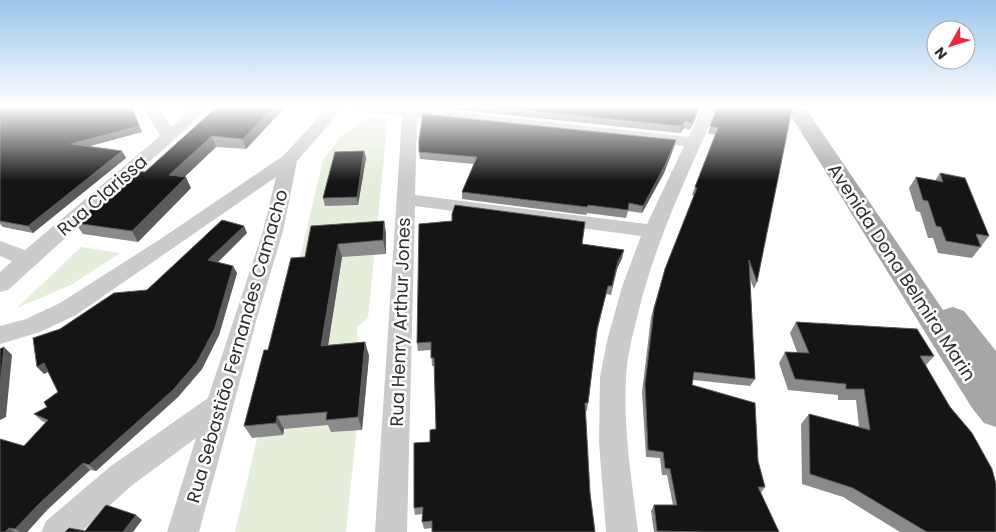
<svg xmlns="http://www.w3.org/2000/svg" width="996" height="532" font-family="Poppins,sans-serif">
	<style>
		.green { fill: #e5eddb }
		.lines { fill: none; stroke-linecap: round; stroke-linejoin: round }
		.street { fill: #cbcbcb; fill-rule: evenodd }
		.primary { fill: #a6a6a6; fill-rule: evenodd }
		.wall { fill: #8a8a8a }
		.shaded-wall { fill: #5b5b5b }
		.building { fill: #151515; stroke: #5b5b5b }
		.labels { text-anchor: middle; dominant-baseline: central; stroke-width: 5; stroke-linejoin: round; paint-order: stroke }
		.street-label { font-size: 18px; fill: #2e2e2e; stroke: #fff }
	</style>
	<rect width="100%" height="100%" fill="#fff"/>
	<g class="green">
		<polygon points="369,117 386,119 387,128 368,318 357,327 359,407 346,532 235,532 323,160 342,135"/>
		<polygon points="81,247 120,253 71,285 17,308"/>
	</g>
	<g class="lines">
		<g class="street">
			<polygon points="143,106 158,106 171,127 195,106 211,106 8,290 0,292 0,272 12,261 0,256 0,241 25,250 160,136"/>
			<path d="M329 106H398L689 137 703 106H718C687 176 654 244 637 318 632 337 627 357 626 377 623 429 632 481 638 532H606L599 442 600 377 607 341 622 287 641 236 415 206 407 532H375L402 116 351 110 344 107 297 161 283 231 257 318 199 532H167L196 438 131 486 81 532H41L46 521 111 466 208 398 263 231 276 177 76 315 40 332 0 344V326L26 319 60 303 159 240 283 156ZM417 118 684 146 647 224 415 195Z"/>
		</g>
		<polygon class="primary" points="785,106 804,106 943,310 953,307 964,311 996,351 996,427 984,423 972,408"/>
	</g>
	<g class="wall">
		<polygon points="0,106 132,106 142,132 89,146 122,151 126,158 33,233 3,227 0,224"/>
		<polygon points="218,106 286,106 246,149 216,147 184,177 191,188 138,242 83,234 75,223 145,172"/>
		<polygon points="422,106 701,106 690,130 684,128 680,133"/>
		<polygon points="718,106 757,282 754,289 750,279 755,379 750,386 693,380 692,385 758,461 765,487 761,493 779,532 654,532 651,511 654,505 673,505 667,475 662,475 660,458 646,457 642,392 651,317 665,269 694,195 692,195 695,187 715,135 708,133"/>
		<polygon points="676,140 674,147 664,173 642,213 628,211 626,218 587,213 586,215 462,199 462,192 474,164 420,159 419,152"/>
		<polygon points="364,151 366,158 358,205 325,206 323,198"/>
		<polygon points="940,173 989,236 972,258 938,253 933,238 928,238 920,212 916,211 909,188 916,177 935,181"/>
		<polygon points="384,221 386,234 386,254 342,257 328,345 365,342 369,356 362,430 331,432 328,425 284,429 283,435 252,438 244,426 268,350 305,257"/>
		<polygon points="244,226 247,233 218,262 233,266 237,273 219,335 202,369 178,397 96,471 90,470 47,510 27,532 0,532 24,446 46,423 42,421 34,414 47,407 58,392 48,372 44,374 60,329 147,290"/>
		<polygon points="582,244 624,250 622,258 617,269 611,295 606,294 597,333 587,411 586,411 432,528 424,529 422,522 422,514 415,515 414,508 430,442 436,429 434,366 432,366 431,350 418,351 417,343"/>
		<polygon points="796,322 934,356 926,365 996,532 900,532 843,497 802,484 801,424 809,414 859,427 856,400 838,400 838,395 788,390 779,363 785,352 797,352 790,333"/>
	</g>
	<g class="shaded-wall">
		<polygon points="131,106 142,132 75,150 71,144"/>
		<polygon points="274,106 286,106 246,149 243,139"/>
		<polygon points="700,106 701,106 690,130 692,123"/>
		<polygon points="685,121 684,128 680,133 681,126"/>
		<polygon points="212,136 216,147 175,186 169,175"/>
		<polygon points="676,140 674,147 664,173 642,213 643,206"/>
		<polygon points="122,151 126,158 33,233 28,226"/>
		<polygon points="364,151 366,158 358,205 357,197"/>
		<polygon points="186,177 191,188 138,242 132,231"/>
		<polygon points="384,221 386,234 386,254 383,240"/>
		<polygon points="244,226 247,233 212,268 208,260"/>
		<polygon points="338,244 342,257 326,359 321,346"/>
		<polygon points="624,250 622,258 617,269 611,295 618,261"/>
		<polygon points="233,266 237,273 219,335 202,369 178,397 96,471 89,465"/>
		<polygon points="365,342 369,356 362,430 358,417"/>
		<polygon points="4,347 12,355 6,417 0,420 0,386"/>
		<polygon points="44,363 51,370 44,374 37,367"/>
		<polygon points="277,416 284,429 283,435 276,423"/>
		<polygon points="83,463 90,470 47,510 27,532 20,532 15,529 39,504"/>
		<polygon points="136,515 142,520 133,532 123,532"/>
		<polygon points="9,528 15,532 5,532"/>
	</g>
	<g class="building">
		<polygon points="0,106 131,106 139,126 71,144 122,151 28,226 0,221"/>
		<polygon points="218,106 274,106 243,139 212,136 169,175 186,177 132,231 75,223 135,171 145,172"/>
		<polygon points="487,106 700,106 692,123 685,121 681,126"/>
		<polygon points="718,106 779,106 792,109 757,282 749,260 755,379 694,372 692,385 755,403 758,461 765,487 758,487 779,532 704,532 657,531 654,505 677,505 670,469 665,468 663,452 648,450 645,384 654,309 665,269 697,188 695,187 718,128 710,126"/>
		<polygon points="423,114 676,140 665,165 643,206 629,203 628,210 588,205 587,207 462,192 477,157 419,152 419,140"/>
		<polygon points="364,151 357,197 323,198 335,152"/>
		<polygon points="940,173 965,178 989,236 976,234 981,247 946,241 941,227 936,226 928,201 923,200 916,177 943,182"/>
		<polygon points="455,205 585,222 582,244 624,250 618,261 612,286 608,286 597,329 588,403 585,403 590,493 595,532 432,532 432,521 422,522 423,507 414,508 414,443 430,442 430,430 436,429 434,358 431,358 431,342 417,343 419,224 452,221 452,214"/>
		<polygon points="222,220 244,226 208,260 233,266 215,328 197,362 173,390 89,465 83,463 39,504 15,529 9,528 5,532 0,532 0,439 24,446 48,420 34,414 47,407 44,402 58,392 44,363 37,367 33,338 60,329 114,293 147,290"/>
		<polygon points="384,221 383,240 338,244 321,346 365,342 358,417 326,420 327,412 277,416 276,423 244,426 264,350 268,350 291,258 305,257 311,226"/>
		<polygon points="796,322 917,329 934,356 920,356 950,407 972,433 992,469 996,484 996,532 927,532 853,488 810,474 809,414 870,430 864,389 846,389 846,384 795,379 785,352 809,353"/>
		<polygon points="4,347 0,386 0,349"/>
		<polygon points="106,505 136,515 123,532 65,532 69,528 85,531"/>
	</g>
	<linearGradient id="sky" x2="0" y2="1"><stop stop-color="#9ac5ea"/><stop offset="0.59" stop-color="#fff"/><stop offset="1" stop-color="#fff" stop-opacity="0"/></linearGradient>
	<rect width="996" height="181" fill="url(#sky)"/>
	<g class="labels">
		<g class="street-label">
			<text transform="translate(102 195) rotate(-41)">Rua Clarissa</text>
			<text transform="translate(902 272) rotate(57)">Avenida Dona Belmira Marin</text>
			<text transform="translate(400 322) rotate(-88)">Rua Henry Arthur Jones</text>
			<text transform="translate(237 346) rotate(-74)">Rua Sebastião Fernandes Camacho</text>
		</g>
	</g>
	<g transform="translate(951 45) rotate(231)"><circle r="24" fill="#ffffff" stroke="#ababab"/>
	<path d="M0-4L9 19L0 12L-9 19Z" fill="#ef273a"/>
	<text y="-8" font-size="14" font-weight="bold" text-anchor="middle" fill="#2e2e2e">N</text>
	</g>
</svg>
